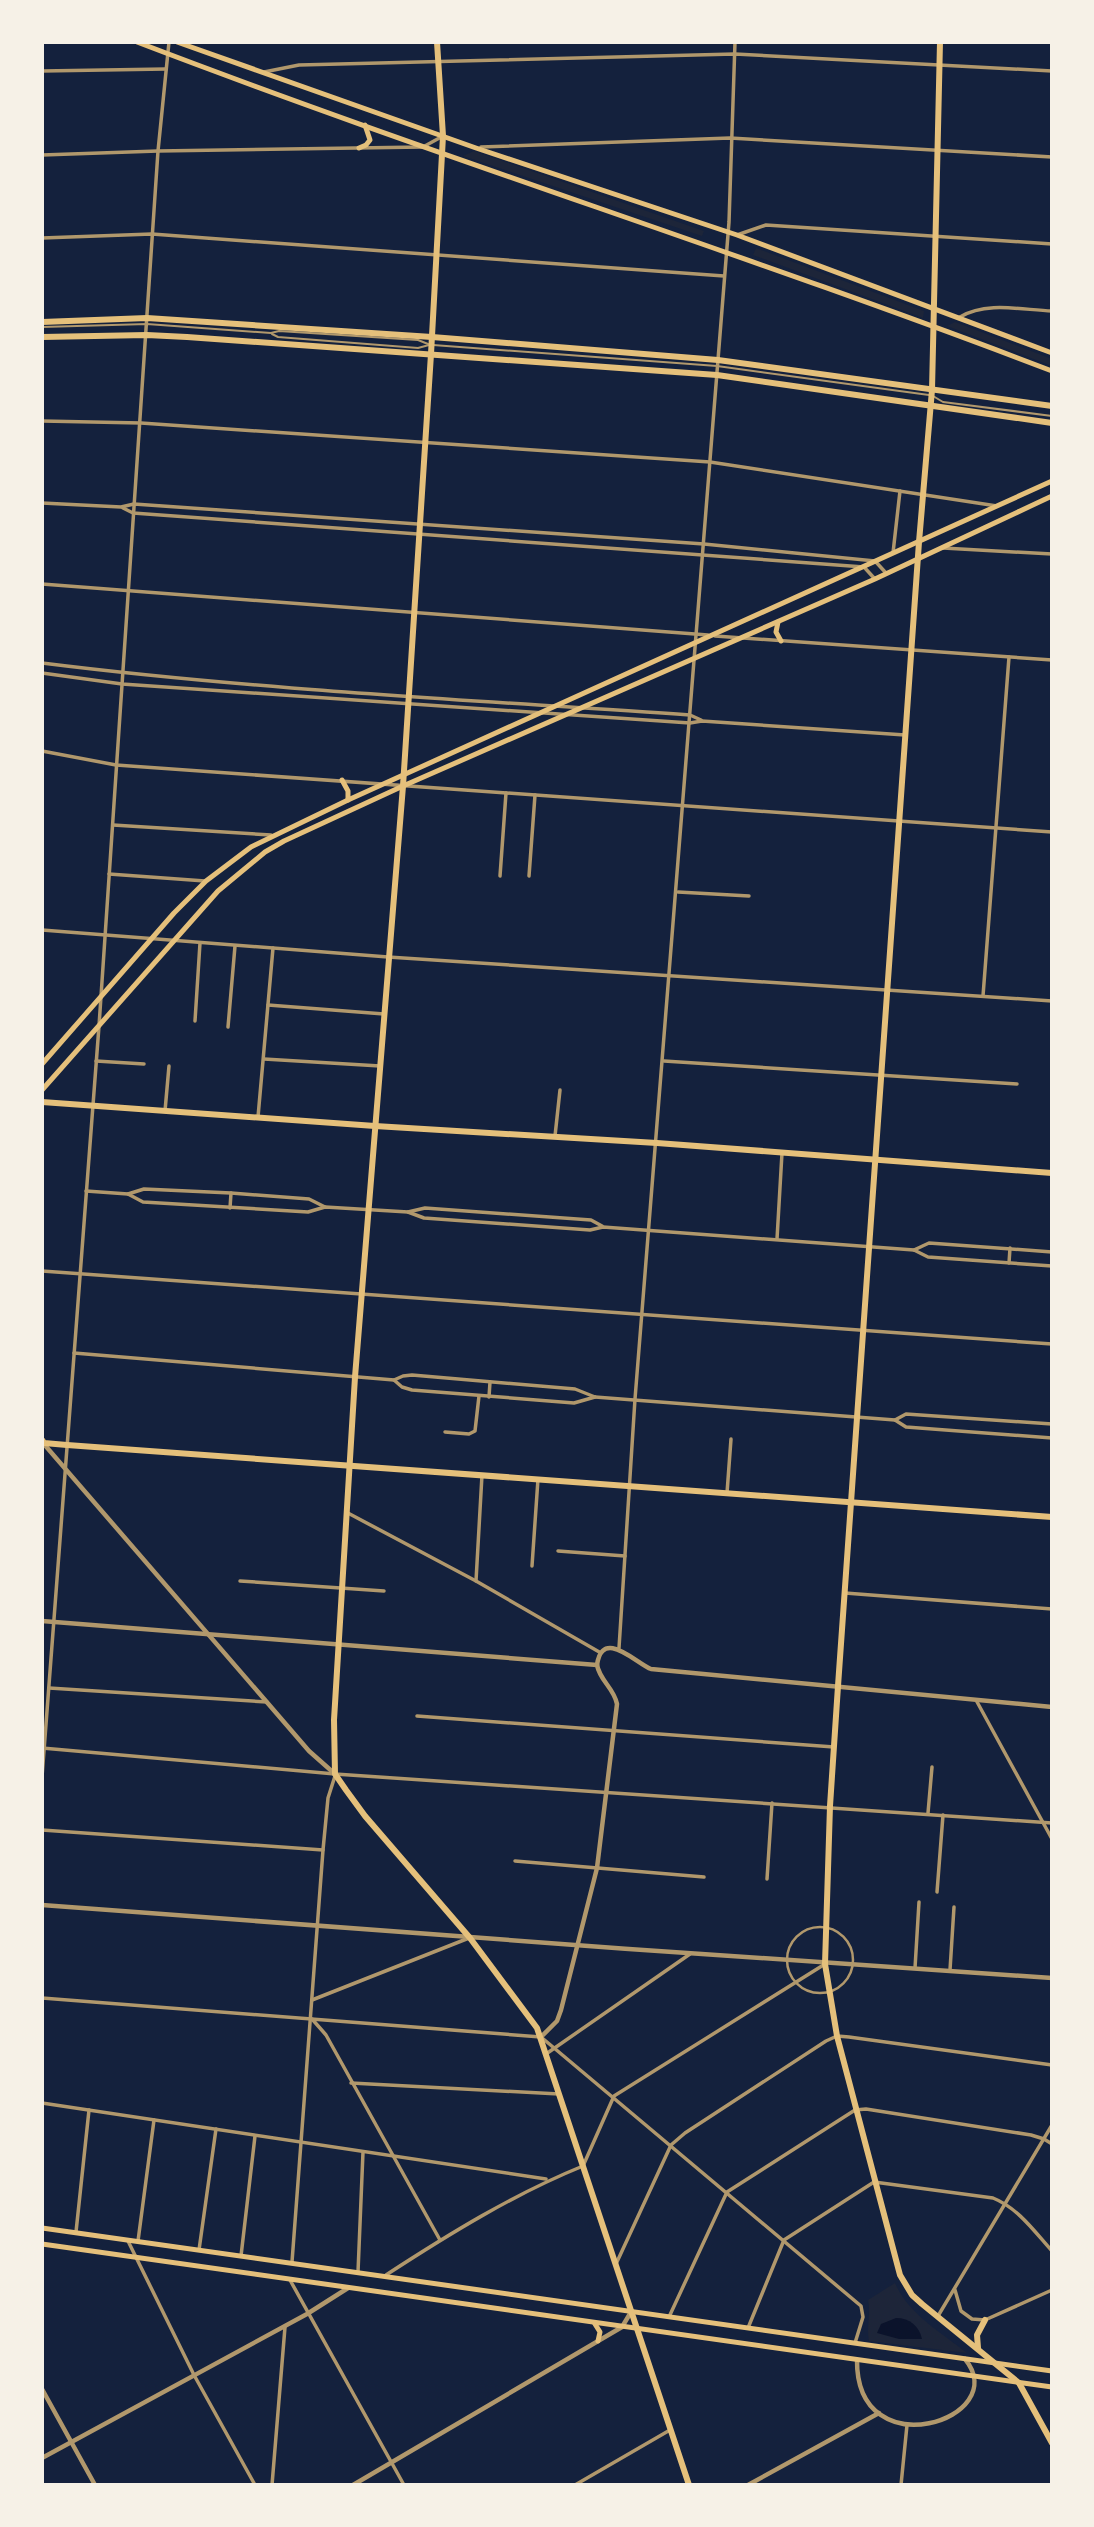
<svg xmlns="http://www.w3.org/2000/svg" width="1094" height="2527" font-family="'IBM Plex Serif',serif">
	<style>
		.green { fill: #1d2539 }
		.water { fill: #0b132b }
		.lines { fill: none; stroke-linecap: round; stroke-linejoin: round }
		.service { stroke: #b1986c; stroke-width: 2 }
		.pedestrian { stroke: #b1986c; stroke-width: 2.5 }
		.minor { stroke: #b1986c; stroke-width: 3.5 }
		.tertiary { stroke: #b1986c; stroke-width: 4.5 }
		.secondary { stroke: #e5c07b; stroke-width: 5 }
		.primary { stroke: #e5c07b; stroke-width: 6 }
	</style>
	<rect width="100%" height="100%" fill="#14213d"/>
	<g class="green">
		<polygon points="474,151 704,231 702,236 463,156"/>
		<polygon points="756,248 924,311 923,318 753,255"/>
		<polygon points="955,322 1052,359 1052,366 947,326"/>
		<path d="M895 2283C908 2314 942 2333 967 2353L869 2341C866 2327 871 2314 868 2300Z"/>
	</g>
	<path class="water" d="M896 2318C910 2318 919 2326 922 2339H899L877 2333 881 2324Z"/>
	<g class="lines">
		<g class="service">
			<polyline points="42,327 147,324 271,333 279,331 418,340 428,344"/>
			<polyline points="272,334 278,337 418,348 429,345"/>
			<polyline points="433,345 717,366 929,395"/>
			<polyline points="933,396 943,402 1052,416"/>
		</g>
		<circle class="pedestrian" cx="820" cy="1960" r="33"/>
		<g class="minor">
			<polyline points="42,71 166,69"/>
			<polyline points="264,72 299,65 735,54 1052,71"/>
			<polyline points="481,147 730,138 1052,157"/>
			<polyline points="42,155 158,151 423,147 443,136"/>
			<polyline points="737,235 766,225 1052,244"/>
			<polyline points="42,238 152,234 724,276"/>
			<path d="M960 317C987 301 1022 310 1052 311"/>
			<polyline points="42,421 141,423 710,462 997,506"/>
			<polyline points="42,503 121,507 134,504 704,544 875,561 886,573"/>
			<polyline points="123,508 133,513 864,567 874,578"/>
			<polyline points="943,548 1052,554"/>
			<polyline points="893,553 900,491"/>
			<polyline points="42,584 708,635"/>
			<polyline points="715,636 1052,660"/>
			<path d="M42 663C257 690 474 700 690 715L701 720"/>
			<polyline points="42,673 122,684 690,723 702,721 905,735"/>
			<polyline points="42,751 116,765 1052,832"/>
			<polyline points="113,825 271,835"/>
			<polyline points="109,874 205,881"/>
			<polyline points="500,876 506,793"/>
			<polyline points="529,876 535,795"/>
			<polyline points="678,892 749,896"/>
			<polyline points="42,930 388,957 1052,1001"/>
			<polyline points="983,996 1009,657"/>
			<polyline points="268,1005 384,1014"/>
			<polyline points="195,1021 200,943"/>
			<polyline points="228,1027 235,946"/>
			<polyline points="264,1059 380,1066"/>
			<polyline points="96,1061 144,1064"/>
			<polyline points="664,1061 1017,1084"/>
			<polyline points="165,1111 169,1066"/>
			<polyline points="258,1117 273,948"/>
			<polyline points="555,1136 560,1090"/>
			<polyline points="86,1191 128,1194 144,1189 231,1193 309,1199 325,1207"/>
			<polyline points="128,1194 143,1202 308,1212 325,1207 408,1212 425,1208 591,1220 602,1226"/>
			<polyline points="230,1208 231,1193"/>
			<polyline points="408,1212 424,1218 590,1230 603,1227 914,1250 928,1257 1052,1266"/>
			<polyline points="777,1239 782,1153"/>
			<polyline points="914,1250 929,1243 1052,1252"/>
			<polyline points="1009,1263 1010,1248"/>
			<polyline points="42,1271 1052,1344"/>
			<polyline points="74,1353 394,1380 403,1376 412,1375 575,1389 595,1397 895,1420 906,1427 1052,1438"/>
			<polyline points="394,1380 402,1387 412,1390 574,1403 595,1397"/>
			<polyline points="489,1397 490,1382"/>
			<polyline points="895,1420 906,1414 1052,1424"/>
			<polyline points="445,1432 469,1434 475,1431 479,1396"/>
			<polyline points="727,1493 731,1439"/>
			<polyline points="346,1512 476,1581 601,1653"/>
			<polyline points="558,1551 625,1556"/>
			<polyline points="532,1566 538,1479"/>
			<polyline points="240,1581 384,1591"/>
			<polyline points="476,1581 482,1475"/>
			<polyline points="845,1593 1052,1609"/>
			<polyline points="619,1648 635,1399 729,222 735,42"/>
			<polyline points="49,1688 267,1702"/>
			<polyline points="976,1700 1052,1839"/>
			<polyline points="417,1716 834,1747"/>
			<polyline points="42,1748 335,1774 1052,1823"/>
			<polyline points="42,1777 99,1026 158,151 169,42"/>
			<polyline points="928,1813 932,1767"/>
			<polyline points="42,1830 323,1850"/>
			<polyline points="515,1861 704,1877"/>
			<polyline points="767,1879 772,1803"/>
			<polyline points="937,1892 943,1815"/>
			<polyline points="915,1968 919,1902"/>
			<polyline points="950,1970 954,1907"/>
			<polyline points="42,1998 541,2037 861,2306 863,2317 855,2343"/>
			<polyline points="312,2000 469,1938"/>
			<polyline points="312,2019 326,2035 440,2240"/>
			<polyline points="546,2054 690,1954"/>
			<polyline points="351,2083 559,2094"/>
			<polyline points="42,2103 546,2179"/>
			<polyline points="76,2232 89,2110"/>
			<polyline points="128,2241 194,2375 255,2485"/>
			<polyline points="138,2241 154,2120"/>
			<polyline points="199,2250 216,2129"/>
			<polyline points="241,2256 255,2136"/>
			<polyline points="292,2262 323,1850 328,1798 335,1776"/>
			<polyline points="616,2264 671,2145 685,2133 826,2041 837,2036 849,2037 1052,2065"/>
			<polyline points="358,2272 363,2152"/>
			<path d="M386 2275C449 2234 514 2194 583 2166L614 2096 825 1964"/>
			<polyline points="290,2280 404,2485"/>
			<polyline points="955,2290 961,2311 972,2319 985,2320 1052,2290"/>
			<polyline points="938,2316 1052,2125"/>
			<polyline points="669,2317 727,2192 855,2110 866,2109 1031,2135 1044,2139 1052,2144"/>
			<path d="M748 2328 784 2240 874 2182 993 2198C1018 2208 1034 2231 1052 2251"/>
			<polyline points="272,2485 285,2327"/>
			<polyline points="575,2485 670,2430"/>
			<polyline points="901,2485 907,2425"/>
		</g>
		<g class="tertiary">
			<polyline points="43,1443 309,1751 335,1774"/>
			<polyline points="42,1621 597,1665"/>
			<path d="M597 1665C602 1627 637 1664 651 1669L1052 1707"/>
			<path d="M42 1905C379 1931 715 1956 1052 1978"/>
			<path d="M541 2037 557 2021 561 2010 597 1868 617 1704C614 1688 600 1681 597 1665"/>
			<path d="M857 2360C856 2470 1014 2419 965 2359"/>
			<polyline points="42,2389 95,2485"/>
			<polyline points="42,2458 307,2314 348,2288"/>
			<polyline points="353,2485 622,2327 631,2312"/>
			<polyline points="748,2485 879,2413"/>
		</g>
		<g class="secondary">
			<path d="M137 42C440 158 749 255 1052 371"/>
			<polyline points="177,42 476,148 737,235 1052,353"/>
			<polyline points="359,148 366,145 370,140 365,125"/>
			<polyline points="778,622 776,632 781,641"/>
			<polyline points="342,780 348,791 348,800"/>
			<polyline points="42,1064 174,913 206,881 251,847 348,800 1052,481"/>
			<polyline points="42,1090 218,891 265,852 284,841 403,786 875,579 1052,496"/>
			<polyline points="42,2228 1052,2371"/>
			<polyline points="42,2244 1052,2387"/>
			<polyline points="595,2324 600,2332 598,2341"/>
		</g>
		<g class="primary">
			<polyline points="437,42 443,136 431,354 403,786 355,1377 334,1720 335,1774 346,1790 365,1816 470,1938 537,2028 689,2485"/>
			<polyline points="940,42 932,390 919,542 838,1686 830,1806 825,1964 837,2036 900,2275 912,2295 922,2304 1019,2383 1052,2443"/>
			<polyline points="42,322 147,318 432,337 718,360 1052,406"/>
			<polyline points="42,337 147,335 187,337 717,375 1052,423"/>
			<polyline points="42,1102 375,1126 657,1143 1052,1173"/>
			<polyline points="42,1440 44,1443 67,1445 1052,1517"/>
			<polyline points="978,2348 977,2335 985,2320"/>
		</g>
	</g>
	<rect width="1094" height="2527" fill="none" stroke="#f6f1e7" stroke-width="88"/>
</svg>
